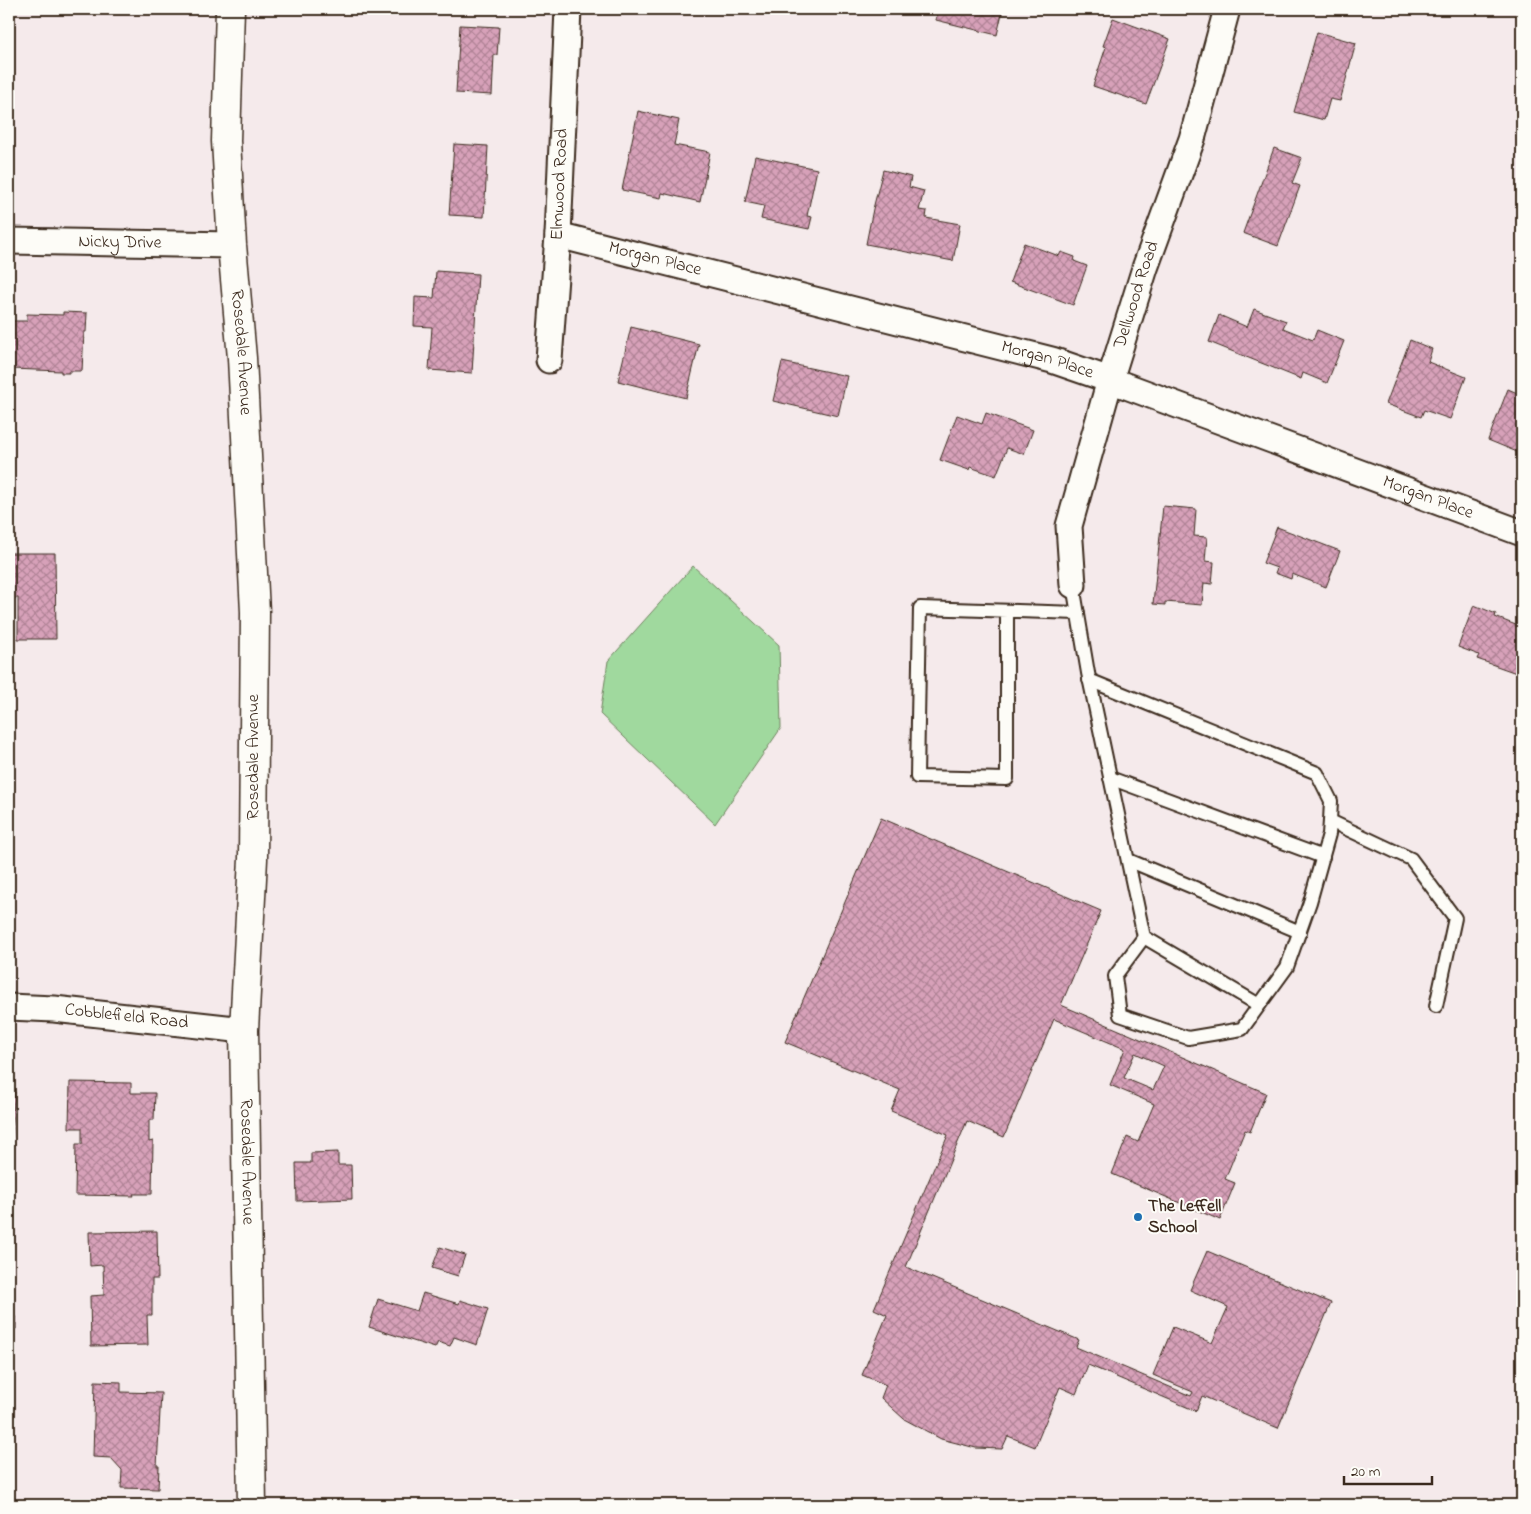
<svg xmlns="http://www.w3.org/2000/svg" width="1531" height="1514" font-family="'Indie Flower',sans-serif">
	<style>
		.garden { fill: #a0d99e; stroke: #6e825e }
		.building { fill: url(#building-cross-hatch); stroke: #3b2a1e; fill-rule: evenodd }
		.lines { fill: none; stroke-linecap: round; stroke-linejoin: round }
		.lane-casing { stroke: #3b2a1e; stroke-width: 16 }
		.street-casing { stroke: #3b2a1e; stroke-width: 29 }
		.secondary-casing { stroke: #3b2a1e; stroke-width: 31 }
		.lane { stroke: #fdfcf7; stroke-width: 12 }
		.street { stroke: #fdfcf7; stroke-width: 25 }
		.secondary { stroke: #fdfcf7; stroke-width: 28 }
		.poi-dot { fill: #1f6fb2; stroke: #fdfcf7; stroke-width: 2 }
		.labels { text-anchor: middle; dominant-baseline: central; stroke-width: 4; stroke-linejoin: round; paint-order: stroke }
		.street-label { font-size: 18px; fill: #3b2a1e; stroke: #fdfcf7 }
		.poi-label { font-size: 18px; font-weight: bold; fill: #3b2a1e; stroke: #fdfcf7; text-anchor: start }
	</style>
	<defs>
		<pattern id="building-cross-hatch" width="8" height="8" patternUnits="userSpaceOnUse" patternTransform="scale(1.25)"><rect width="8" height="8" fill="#d7a1b9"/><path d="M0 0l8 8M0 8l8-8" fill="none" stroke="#b08396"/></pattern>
	</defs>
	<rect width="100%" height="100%" fill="#f5eaeb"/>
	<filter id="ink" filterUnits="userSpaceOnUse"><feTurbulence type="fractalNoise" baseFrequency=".02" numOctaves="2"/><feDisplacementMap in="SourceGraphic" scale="10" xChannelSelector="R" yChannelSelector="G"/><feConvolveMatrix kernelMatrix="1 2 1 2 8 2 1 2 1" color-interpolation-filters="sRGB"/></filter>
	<g filter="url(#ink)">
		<polygon class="garden" points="693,566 779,645 781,728 715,824 600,714 608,661"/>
		<g class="building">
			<polygon points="831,9 846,9 845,15 830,11"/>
			<polygon points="922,9 1003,9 997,35 936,20 937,12"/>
			<polygon points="1113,18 1170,39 1146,104 1093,86 1106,47 1103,46"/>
			<polygon points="460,25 499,27 497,55 494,55 492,95 456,93"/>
			<polygon points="1317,32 1356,43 1340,101 1330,99 1324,120 1294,112"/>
			<polygon points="638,111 679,120 674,145 710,152 700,202 662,193 661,198 622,190"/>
			<polygon points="454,144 488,146 484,217 449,215"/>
			<polygon points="1274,148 1302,158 1292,183 1300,186 1278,246 1243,233"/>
			<polygon points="755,156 817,169 807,216 812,217 809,229 761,219 764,206 745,202"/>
			<polygon points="883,170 911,177 909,187 924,191 919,210 927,211 926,218 960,224 953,261 866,244 873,209"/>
			<polygon points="1024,243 1059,256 1061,252 1075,257 1074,261 1087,266 1073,305 1010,282"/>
			<polygon points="436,271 478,274 472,373 429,370 432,327 414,326 415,297 434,298"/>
			<polygon points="1254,309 1286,321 1283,328 1313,340 1317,330 1344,341 1327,383 1303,373 1301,379 1209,342 1219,315 1247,327"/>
			<polygon points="63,312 87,313 86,332 84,332 82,371 69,371 69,373 61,373 61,371 11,369 11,361 9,361 9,321 27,321 27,314 63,315"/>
			<polygon points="631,327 699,344 686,398 618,381"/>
			<polygon points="1410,340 1432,349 1428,362 1466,377 1450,419 1424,410 1421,417 1386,404"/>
			<polygon points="782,362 847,376 838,416 773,401"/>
			<polygon points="1508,389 1522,395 1522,454 1488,440"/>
			<polygon points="986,413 1033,430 1024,454 1007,448 996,476 970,467 969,470 940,460 957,415 982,424"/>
			<polygon points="1163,506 1196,509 1194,536 1207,537 1205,561 1214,562 1212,584 1204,583 1202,605 1165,602 1165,605 1153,604"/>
			<polygon points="1277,527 1340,551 1326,587 1292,574 1291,579 1275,573 1277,568 1263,563"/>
			<polygon points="9,553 55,553 56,639 18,639 18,598 9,598"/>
			<polygon points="1474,605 1496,614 1495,617 1521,627 1518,633 1522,635 1522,683 1520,682 1522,675 1477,659 1479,655 1458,647"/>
			<path d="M881 818 1101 911 1061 1005 1266 1093 1250 1132 1245 1130 1225 1179 1235 1183 1220 1220 1112 1174 1127 1137 1138 1142 1154 1104 1110 1085 1125 1049 1054 1019 1004 1137 967 1121 906 1267 1079 1340 1076 1347 1191 1396 1193 1392 1153 1375 1173 1327 1212 1343 1228 1307 1190 1290 1207 1251 1331 1303 1278 1428 1202 1396 1196 1411 1088 1365 1076 1394 1060 1387 1035 1447 1008 1436 1002 1449 976 1448 941 1439 904 1419 881 1398 886 1385 862 1375 887 1315 874 1309 948 1135 891 1111 900 1090 785 1042ZM1135 1053 1164 1066 1153 1090 1124 1078Z"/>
			<polygon points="70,1082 131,1083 131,1093 155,1093 154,1120 149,1120 149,1142 153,1141 152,1194 133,1194 134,1196 75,1195 76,1144 82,1144 82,1128 69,1128"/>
			<polygon points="9,1091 15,1092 11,1145 9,1145"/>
			<polygon points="338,1152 338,1165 351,1165 352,1199 297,1201 296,1163 311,1163 311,1153"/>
			<polygon points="157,1231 158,1279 152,1279 152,1315 147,1315 148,1345 91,1346 90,1296 104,1295 103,1265 90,1266 89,1232"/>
			<polygon points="440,1247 465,1255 458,1276 432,1268"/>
			<polygon points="9,1270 11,1270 12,1317 16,1317 16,1329 9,1329"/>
			<polygon points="423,1293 459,1304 460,1300 488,1309 477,1345 454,1337 450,1346 438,1342 435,1348 369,1327 378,1299 417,1311"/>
			<polygon points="95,1381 121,1382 121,1392 161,1393 157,1466 159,1466 158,1489 121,1488 122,1470 111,1458 93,1457"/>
		</g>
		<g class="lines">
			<g class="lane-casing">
				<g id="lane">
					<polyline points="1073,585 1088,673 1144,937 1259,1005"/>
					<polyline points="1007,611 1007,779 917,777 920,608 1078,613"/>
					<polyline points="1089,680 1317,773 1331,801 1330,821 1329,834 1310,902 1287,967 1242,1029 1188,1038 1120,1015 1115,976 1144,937"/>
					<polyline points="1110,778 1323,857"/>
					<polyline points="1330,821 1411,859 1455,918 1436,1006"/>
					<polyline points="1128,860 1300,932"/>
				</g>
			</g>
			<g class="street-casing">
				<g id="street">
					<path id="s1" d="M558 235 1052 360 1110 380 1522 533"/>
					<path id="s2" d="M9 241 232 245"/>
					<path id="s3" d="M549 360 558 235 568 9"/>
					<path id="s4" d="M1073 585 1069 526 1110 380 1145 268 1192 139 1227 9"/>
					<path id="s5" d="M9 1007 54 1009 244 1030"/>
				</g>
			</g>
			<g class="secondary-casing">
				<g id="secondary">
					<path id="s6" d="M230 9 226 141 232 245 242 358 255 612 253 859 244 1030 252 1505"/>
				</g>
			</g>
			<use href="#lane" class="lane"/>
			<use href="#street" class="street"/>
			<use href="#secondary" class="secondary"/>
		</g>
	</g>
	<circle class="poi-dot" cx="1138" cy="1217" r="5"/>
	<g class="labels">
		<g class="street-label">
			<text stroke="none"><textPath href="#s3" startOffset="176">Elmwood Road</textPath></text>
			<text stroke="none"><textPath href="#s2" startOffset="111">Nicky Drive</textPath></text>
			<text stroke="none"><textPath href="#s1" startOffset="100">Morgan Place</textPath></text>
			<text stroke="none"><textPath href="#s4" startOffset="300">Dellwood Road</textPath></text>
			<text stroke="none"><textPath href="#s6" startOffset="344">Rosedale Avenue</textPath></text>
			<text stroke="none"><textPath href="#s1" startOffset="505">Morgan Place</textPath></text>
			<text stroke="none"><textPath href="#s1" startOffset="910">Morgan Place</textPath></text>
			<text transform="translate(254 757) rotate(-90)">Rosedale Avenue</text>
			<text stroke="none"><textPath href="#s5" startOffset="118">Cobblefield Road</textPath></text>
			<text stroke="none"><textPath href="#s6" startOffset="1154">Rosedale Avenue</textPath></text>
		</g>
		<g class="poi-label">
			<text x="1148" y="1207">The Leffell<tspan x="1148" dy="21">School</tspan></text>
		</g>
	</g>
	<rect width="1531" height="1514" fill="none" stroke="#fdfcf7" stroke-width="30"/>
	<rect x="15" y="15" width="1501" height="1484" fill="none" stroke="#3b2a1e" stroke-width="2" filter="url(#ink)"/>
	<path d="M1344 1476v8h88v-8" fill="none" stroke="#3b2a1e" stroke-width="2.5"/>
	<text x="1351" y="1476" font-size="15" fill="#3b2a1e" stroke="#fdfcf7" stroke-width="4" paint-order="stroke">20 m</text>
</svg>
